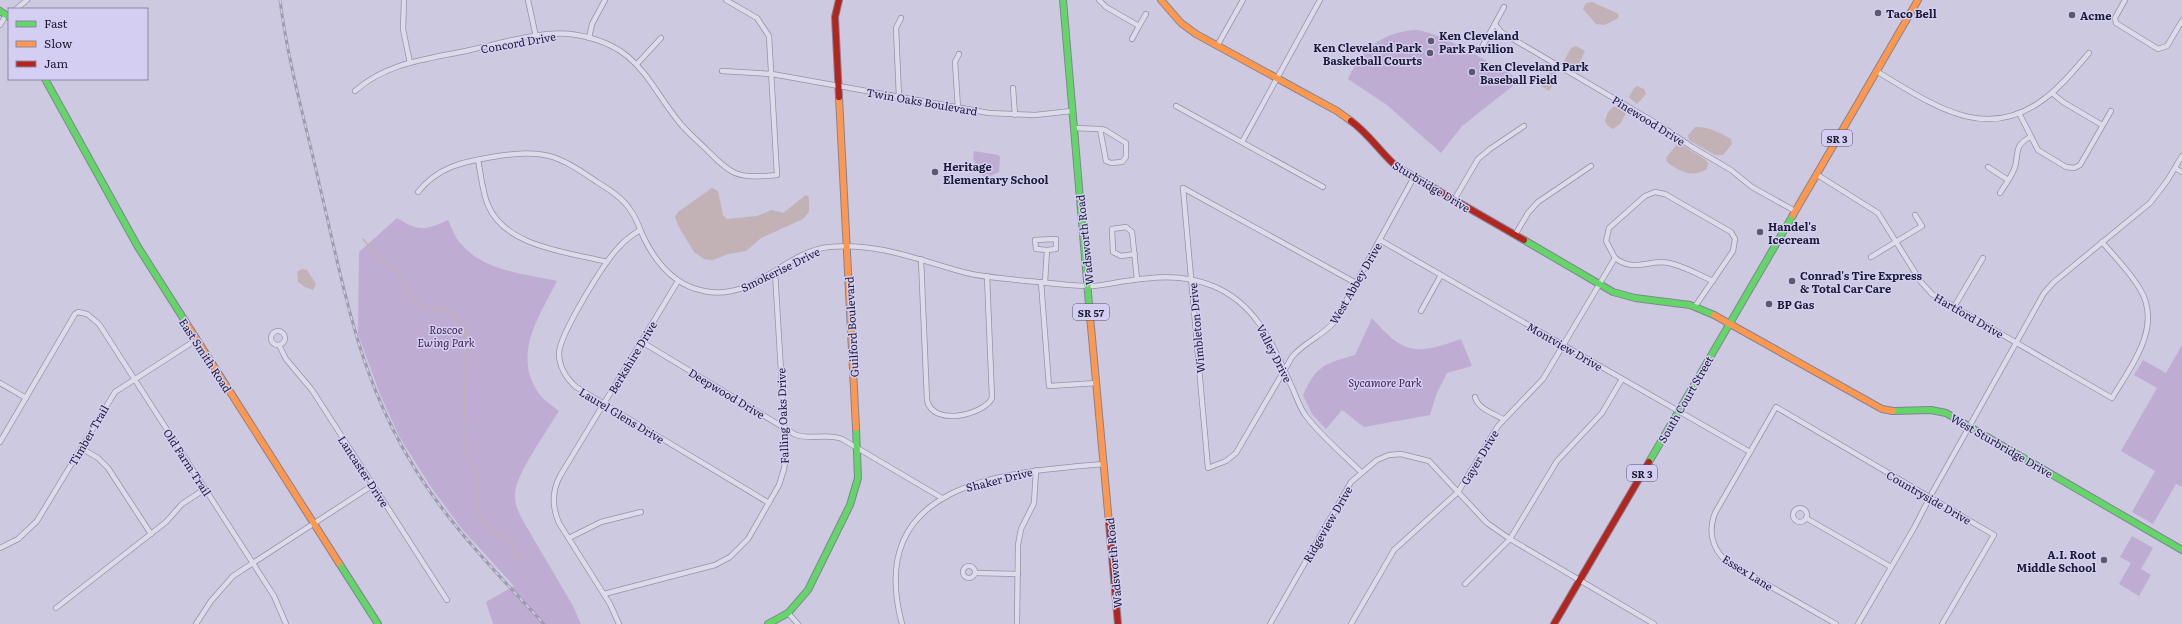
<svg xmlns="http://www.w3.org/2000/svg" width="2182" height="624" font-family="Literata,serif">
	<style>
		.green { fill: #bfacd3 }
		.water { fill: #c2b1b5 }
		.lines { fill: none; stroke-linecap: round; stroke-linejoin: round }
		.stream { stroke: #c2b1b5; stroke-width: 1.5 }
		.street-casing { stroke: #9493a6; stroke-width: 6 }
		.fast-casing { stroke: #848396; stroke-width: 8 }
		.slow-casing { stroke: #848396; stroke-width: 8 }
		.jam-casing { stroke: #848396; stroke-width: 8 }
		.street { stroke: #dddbea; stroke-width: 4.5 }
		.fast { stroke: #63d668; stroke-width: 6 }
		.slow { stroke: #ff974d; stroke-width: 6 }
		.jam { stroke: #b3261e; stroke-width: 6 }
		.rail-casing { stroke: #9d9ca9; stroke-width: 3 }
		.rail { stroke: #d5cef3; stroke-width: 1.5; stroke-dasharray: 4.5; stroke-linecap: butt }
		.poi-dot { fill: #5a5970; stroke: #d5cef3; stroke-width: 1.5 }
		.labels { text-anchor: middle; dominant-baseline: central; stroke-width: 3; stroke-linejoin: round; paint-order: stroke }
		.shield { fill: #d5cef3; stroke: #54526d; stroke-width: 1 }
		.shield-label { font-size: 10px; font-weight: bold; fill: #1c1d33 }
		.poi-label { font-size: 11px; font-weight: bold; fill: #1c1d33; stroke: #d5cef3; text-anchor: start }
		.street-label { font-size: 11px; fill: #1c1d33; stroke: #d5cef3 }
		.park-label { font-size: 11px; font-style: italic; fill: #43244f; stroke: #d5cef3 }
	</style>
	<rect width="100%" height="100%" fill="#cdc9e1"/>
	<g class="green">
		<path d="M1414 30C1437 30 1489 63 1512 75L1515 80 1514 85 1462 126 1441 153 1387 105 1348 79C1362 49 1381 33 1414 30Z"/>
		<polygon points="974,151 998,155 1000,157 999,172 988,177 980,175 973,158"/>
		<path d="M397 218C418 231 425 231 448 220 452 228 455 238 461 244 484 271 524 274 557 281 539 317 511 356 540 395 545 401 553 406 559 411 547 431 518 471 515 492 514 502 518 511 522 519L573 606 581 624H493L486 602 514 586 462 529 431 487 400 438 380 394 358 334 359 252Z"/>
		<path d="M1372 318C1404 355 1416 355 1461 339L1472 366 1447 373 1436 395 1430 415 1364 427 1342 410 1326 429 1312 414 1303 395C1317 365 1324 364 1355 355Z"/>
		<polygon points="2182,345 2182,487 2176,484 2153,524 2132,512 2155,471 2121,451 2157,388 2134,375 2143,360 2166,373"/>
		<polygon points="2132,536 2153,548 2141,569 2151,575 2139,596 2119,584 2131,563 2120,557"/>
	</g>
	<g class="water">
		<polygon points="1592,2 1617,13 1619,16 1617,19 1604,25 1596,24 1583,9 1586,3"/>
		<polygon points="1576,46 1585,51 1579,64 1575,66 1564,61 1571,48"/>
		<polygon points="1550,71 1555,72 1558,76 1549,91 1540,85"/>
		<polygon points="1637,86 1644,89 1646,94 1637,104 1629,97 1634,88"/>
		<polygon points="1614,106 1626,113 1620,124 1613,129 1608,126 1605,121 1608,112"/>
		<path d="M1695 127C1707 126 1721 133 1731 139L1732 144 1723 155H1715L1689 140 1688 136Z"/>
		<path d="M1678 143 1706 160 1708 163 1707 169C1693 178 1680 172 1667 162L1666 158Z"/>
		<polygon points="712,188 718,191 723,215 727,219 757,216 772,210 783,213 806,195 809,197 809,212 803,219 761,238 746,251 728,254 713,260 704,259 694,252 679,227 675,217 678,212"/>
		<polygon points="302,269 307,270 316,284 313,290 305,287 298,282 297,272"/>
	</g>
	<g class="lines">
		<polyline class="stream" points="363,239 383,263 397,270 406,289 416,303 428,309 447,310 464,328 467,361 464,393 467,457 477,475 477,509 482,520 490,529 514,544 517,552 516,562"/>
		<g class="street-casing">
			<g id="street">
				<polyline points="404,0 403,29 410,63"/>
				<polyline points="528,0 536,37"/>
				<polyline points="1099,0 1106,7 1139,26 1132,39"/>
				<polyline points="2125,0 2115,18 2116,23 2158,49 2167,46 2182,21"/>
				<polyline points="16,9 27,0"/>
				<polyline points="0,25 6,15"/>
				<polyline points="1139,26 1146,14"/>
				<polyline points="1491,32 1497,34 1501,32 1495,24"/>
				<polyline points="1501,32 1661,126 1692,147 1731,170 1752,187 1795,211"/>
				<polyline points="589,38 592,24 605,0"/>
				<polyline points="1217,46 1243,0"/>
				<polyline points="1480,51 1504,7"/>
				<polyline points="637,64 661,38"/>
				<polyline points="722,71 772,74 989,113 1035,115 1072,111"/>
				<path d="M1876 71C1929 102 1984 145 2044 99 2061 87 2075 69 2089 53"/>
				<polyline points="1013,88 1015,115"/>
				<path d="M355 91C387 62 429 59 470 50 504 43 542 29 577 35 639 46 646 81 679 122 688 133 698 141 707 150 716 159 724 168 735 173 748 178 763 176 777 175L769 36 757 18 726 0"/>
				<polyline points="2052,93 2063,102 2102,125"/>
				<polyline points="899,97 896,28 901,18"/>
				<polyline points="1176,106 1323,187"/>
				<polyline points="958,108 955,62 959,54"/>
				<polyline points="2019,113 2038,150 2066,167 2074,168 2080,165 2111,111"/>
				<polyline points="1073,128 1100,129 1106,161 1111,163 1122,162 1126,157 1126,143 1105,130 1100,129"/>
				<polyline points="1242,142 1320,0"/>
				<path d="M478 160C481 174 482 191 488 205 505 247 568 252 607 262"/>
				<polyline points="1988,167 2008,180"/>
				<polyline points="2175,168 2182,172"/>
				<path d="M1816 174 1878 213 1921 282 1932 294 2112 398C2131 366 2163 327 2140 289 2130 272 2115 257 2102 242"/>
				<path d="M1183 188 1208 468 1226 461 1236 453 1292 357C1304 342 1323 336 1335 321L1414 177"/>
				<polyline points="1183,188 1356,283"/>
				<path d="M418 192C438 167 462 162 492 157 543 149 555 153 597 182 610 190 623 198 631 211 638 220 640 232 646 242 658 265 677 286 704 291 753 302 784 252 829 247 878 242 921 261 967 273 983 277 1001 278 1017 280 1040 282 1062 285 1085 286 1096 287 1108 284 1119 282 1152 277 1181 273 1213 286 1257 304 1273 345 1291 385 1296 395 1299 407 1306 416 1321 436 1343 454 1361 472"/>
				<path d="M2000 193C2005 185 2012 176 2015 167 2019 152 2014 146 2030 137"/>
				<polyline points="1454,200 1478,159 1490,149 1524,126"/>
				<path d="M640 230C632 235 625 240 619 247 604 262 560 334 559 353 559 367 566 378 576 387L769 503"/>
				<polyline points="1515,235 1528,213 1538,202 1591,166"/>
				<polyline points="1380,240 1750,452"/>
				<polyline points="1135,254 1121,256 1113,252 1112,229 1126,227 1132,232 1137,279"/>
				<polyline points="1871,257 1922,226 1915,215"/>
				<path d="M1615 258C1635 273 1649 259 1669 263 1684 266 1699 275 1713 281"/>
				<path d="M921 259 927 400C933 428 985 414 992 398L987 276"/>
				<polyline points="1041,282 1049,386 1097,383"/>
				<polyline points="1045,282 1047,250 1056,249 1056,239 1035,240 1036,249 1047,250"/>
				<polyline points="1954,307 1983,258"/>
				<polyline points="1421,311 1441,275"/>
				<circle cx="278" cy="338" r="7"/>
				<path d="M642 342 796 435C812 440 827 433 842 439L942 498"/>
				<polyline points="279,345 286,359 312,390 447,600"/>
				<polyline points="0,383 26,398"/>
				<path d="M1475 397C1478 409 1493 413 1503 419"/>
				<polyline points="0,442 75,314 78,312 87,314 99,324 274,596 286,624"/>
				<polyline points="81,448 98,458 108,468 151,534"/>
				<polyline points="1932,493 2044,293 2054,282 2150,203 2167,181 2182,156"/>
				<circle cx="1800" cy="515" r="7"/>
				<polyline points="1806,518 1891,567"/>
				<polyline points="569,538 601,522 641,512"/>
				<polyline points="0,548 18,539 37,521 115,392 196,340"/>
				<circle cx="969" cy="572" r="6"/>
				<polyline points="975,573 1018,574"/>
				<polyline points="1465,584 1510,539 1557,461 1602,413 1622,379"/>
				<polyline points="604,594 715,565 730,557 748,539 779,485 784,469 786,454 775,272"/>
				<polyline points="56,608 166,522 182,504 205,489"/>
				<polyline points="788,613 798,624"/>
				<polyline points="196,624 211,601 233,576 373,485"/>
				<path d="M619 624 610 604 559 523C552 507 552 491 560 476L678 281"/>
				<path d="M902 624C864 482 1004 472 1104 464"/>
				<polyline points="1017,624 1018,545 1021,529 1034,503 1036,470"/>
				<polyline points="1270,624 1351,482 1377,460 1389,455 1401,454 1429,461 1487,523 1510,539 1654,624"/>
				<polyline points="1351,624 1394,550 1458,492 1498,426 1543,379 1615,258 1606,241 1609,228 1645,196 1655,192 1665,194 1731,232 1735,239 1733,251 1696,305"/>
				<path d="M1836 624 1726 561C1712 548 1708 531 1715 513L1776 407 1994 535 1942 624"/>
				<polyline points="1858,624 1914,528 1930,497"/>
			</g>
		</g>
		<g class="fast-casing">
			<g id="fast">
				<polyline points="1063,0 1090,316"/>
				<polyline points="0,11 9,17"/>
				<polyline points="45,79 138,247 185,321"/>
				<polyline points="1524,240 1613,292 1635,298 1690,305 1714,315"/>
				<polyline points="1893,411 1931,410 1946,413 2182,550"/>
				<polyline points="1649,462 1793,215"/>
				<polyline points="339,563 378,624"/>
				<polyline points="768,624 788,613 808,590 850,505 858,478 856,428"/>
			</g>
		</g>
		<g class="slow-casing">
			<g id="slow">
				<polyline points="1161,0 1181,23 1196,34 1337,111 1351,121"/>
				<polyline points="839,97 856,428"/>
				<polyline points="1793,215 1918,0"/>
				<polyline points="1714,315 1882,409 1893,411"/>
				<polyline points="1090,316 1109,523"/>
				<polyline points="185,321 339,563"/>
			</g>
		</g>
		<g class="jam-casing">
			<g id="jam">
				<polyline points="839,97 835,17 839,0"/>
				<path d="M1351 121C1369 134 1380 152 1397 167L1524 240"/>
				<polyline points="1109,523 1118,624"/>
				<polyline points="1554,624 1649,462"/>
			</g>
		</g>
		<use href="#street" class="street"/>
		<use href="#fast" class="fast"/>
		<use href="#slow" class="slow"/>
		<use href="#jam" class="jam"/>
		<g class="rail-casing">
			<path id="rail" d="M280 0C288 63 306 125 320 187 343 284 357 370 408 457 444 520 495 571 544 624"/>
		</g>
		<use href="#rail" class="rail"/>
	</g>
	<g class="poi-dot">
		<circle cx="1878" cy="13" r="4"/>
		<circle cx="2072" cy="15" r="4"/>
		<circle cx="1431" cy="41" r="4"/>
		<circle cx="1430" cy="53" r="4"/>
		<circle cx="1472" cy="72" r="4"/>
		<circle cx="935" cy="172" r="4"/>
		<circle cx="1760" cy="232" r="4"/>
		<circle cx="1792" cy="281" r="4"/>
		<circle cx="1769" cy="304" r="4"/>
		<circle cx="2104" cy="560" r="4"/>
	</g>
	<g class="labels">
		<g class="shield">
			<rect x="1822" y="130" width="30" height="16" rx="3"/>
			<rect x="1073" y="304" width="36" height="16" rx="3"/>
			<rect x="1627" y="465" width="30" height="16" rx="3"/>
		</g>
		<g class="shield-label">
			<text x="1837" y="138">SR 3</text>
			<text x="1091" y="312">SR 57</text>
			<text x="1642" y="473">SR 3</text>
		</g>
		<g class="poi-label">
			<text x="1886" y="13">Taco Bell</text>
			<text x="2080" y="15">Acme</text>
			<text x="1439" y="35">Ken Cleveland<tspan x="1439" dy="13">Park Pavilion</tspan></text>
			<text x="1422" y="47" text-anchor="end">Ken Cleveland Park<tspan x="1422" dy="13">Basketball Courts</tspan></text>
			<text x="1480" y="66">Ken Cleveland Park<tspan x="1480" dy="13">Baseball Field</tspan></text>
			<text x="943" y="166">Heritage<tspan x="943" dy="13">Elementary School</tspan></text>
			<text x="1768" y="226">Handel's<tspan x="1768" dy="13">Icecream</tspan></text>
			<text x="1800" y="275">Conrad's Tire Express<tspan x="1800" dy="13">&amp; Total Car Care</tspan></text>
			<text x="1777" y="304">BP Gas</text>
			<text x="2096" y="554" text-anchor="end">A.I. Root<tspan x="2096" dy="13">Middle School</tspan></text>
		</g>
		<g class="street-label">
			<text transform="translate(518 42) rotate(-10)">Concord Drive</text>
			<text transform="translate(922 101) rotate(10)">Twin Oaks Boulevard</text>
			<text transform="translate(1649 120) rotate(32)">Pinewood Drive</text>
			<text transform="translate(1432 186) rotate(31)">Sturbridge Drive</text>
			<text transform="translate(1084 240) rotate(-96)">Wadsworth Road</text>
			<text transform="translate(780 269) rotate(-26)">Smokerise Drive</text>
			<text transform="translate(1355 283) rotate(-60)">West Abbey Drive</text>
			<text transform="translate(1969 315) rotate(30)">Hartford Drive</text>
			<text transform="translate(851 327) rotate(-93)">Guilford Boulevard</text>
			<text transform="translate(1196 328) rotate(-95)">Wimbleton Drive</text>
			<text transform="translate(1565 346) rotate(30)">Montview Drive</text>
			<text transform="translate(1275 353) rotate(63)">Valley Drive</text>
			<text transform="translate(206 355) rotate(57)">East Smith Road</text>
			<text transform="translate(632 357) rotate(-59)">Berkshire Drive</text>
			<text transform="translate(727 393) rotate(31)">Deepwood Drive</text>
			<text transform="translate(1685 399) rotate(-60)">South Court Street</text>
			<text transform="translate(622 415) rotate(31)">Laurel Glens Drive</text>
			<text transform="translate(782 416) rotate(-92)">Falling Oaks Drive</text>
			<text transform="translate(88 435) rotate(-60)">Timber Trail</text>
			<text transform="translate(2002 445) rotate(30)">West Sturbridge Drive</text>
			<text transform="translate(1479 457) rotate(-59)">Gayer Drive</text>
			<text transform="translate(188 462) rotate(57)">Old Farm Trail</text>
			<text transform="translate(364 471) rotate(57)">Lancaster Drive</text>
			<text transform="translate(999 479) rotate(-14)">Shaker Drive</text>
			<text transform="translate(1929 497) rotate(30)">Countryside Drive</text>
			<text transform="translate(1327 524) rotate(-60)">Ridgeview Drive</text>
			<text transform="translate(1113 563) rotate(-95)">Wadsworth Road</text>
			<text transform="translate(1748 572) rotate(32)">Essex Lane</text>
		</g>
		<g class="park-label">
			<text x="446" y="329">Roscoe<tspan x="446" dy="13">Ewing Park</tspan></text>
			<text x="1385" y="382">Sycamore Park</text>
		</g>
	</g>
	<rect x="8" y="8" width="140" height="72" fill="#d5cef3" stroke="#8b87a6"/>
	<rect x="16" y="21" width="20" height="6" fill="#63d668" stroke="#8b87a6"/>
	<text x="44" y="28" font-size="12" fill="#1c1d33">Fast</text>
	<rect x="16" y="41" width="20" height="6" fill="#ff974d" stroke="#8b87a6"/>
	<text x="44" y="48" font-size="12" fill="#1c1d33">Slow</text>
	<rect x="16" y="61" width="20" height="6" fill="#b3261e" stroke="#8b87a6"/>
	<text x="44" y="68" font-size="12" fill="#1c1d33">Jam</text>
</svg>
